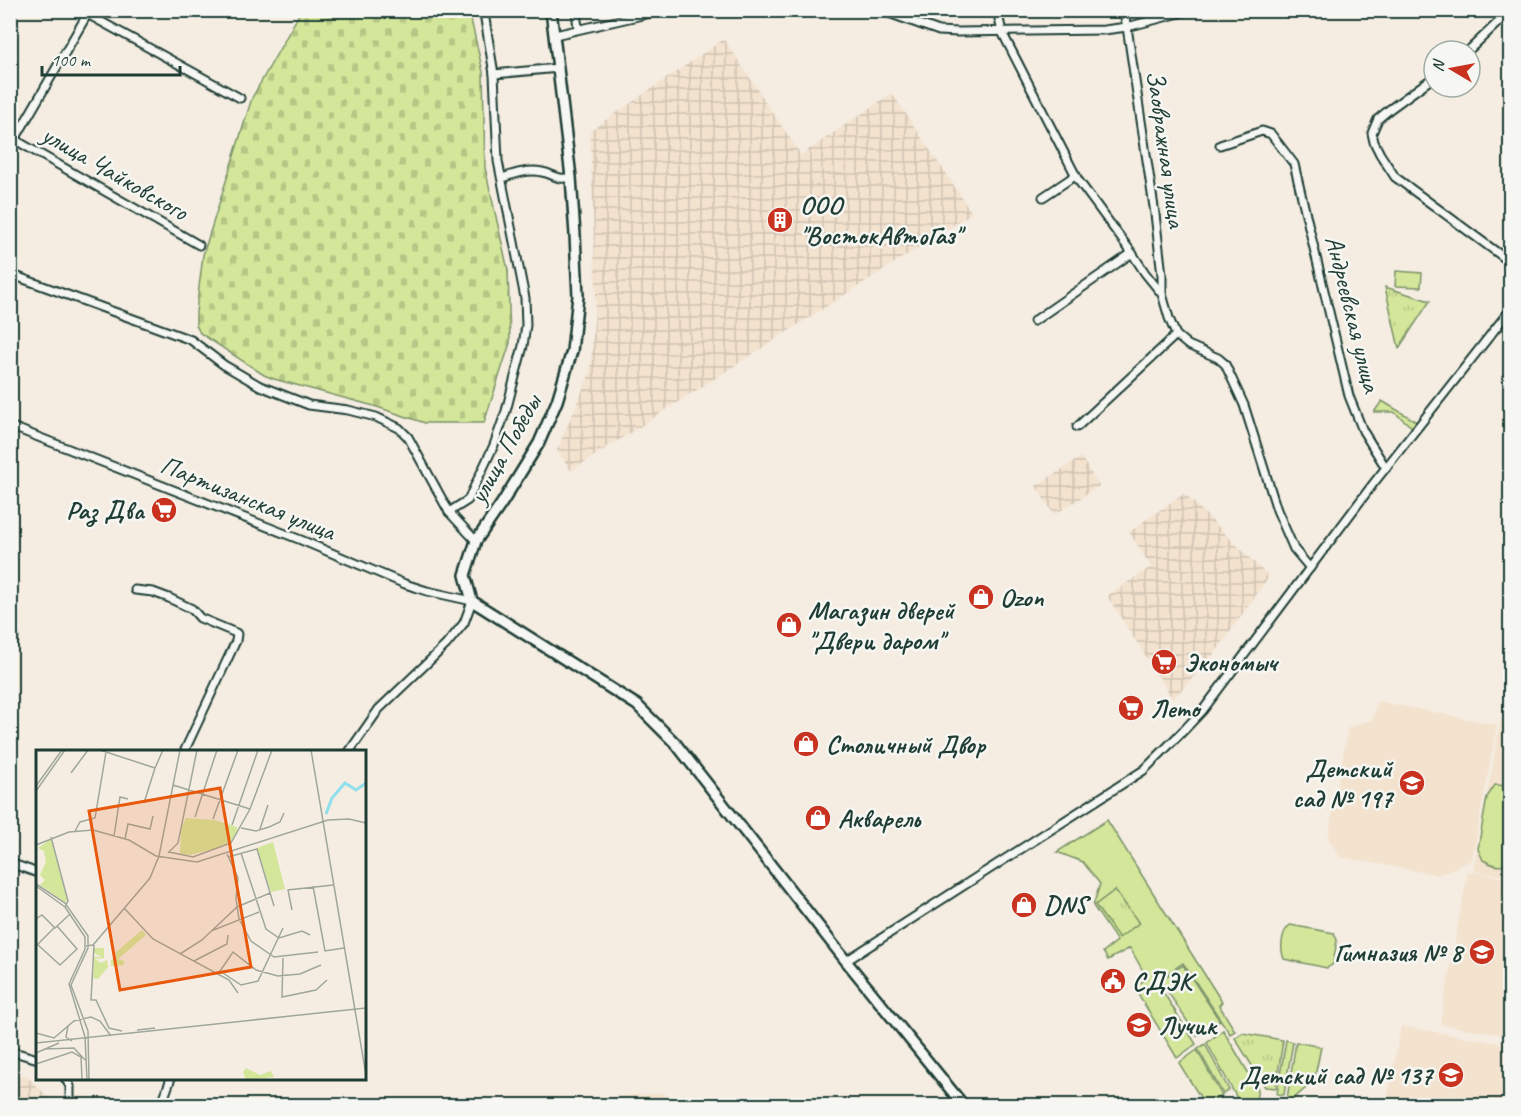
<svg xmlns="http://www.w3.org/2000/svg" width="1521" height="1116" font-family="Caveat,sans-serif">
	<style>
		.built { fill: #f3e2ce }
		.industrial { fill: url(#industrial-grid) }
		.grass { fill: #d4e69a; stroke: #7a9267; stroke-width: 1.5 }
		.cemetery { fill: url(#cemetery-stones); stroke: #7a9267; stroke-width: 1.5 }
		.park { fill: url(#park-tufts); stroke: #7a9267; stroke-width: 1.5 }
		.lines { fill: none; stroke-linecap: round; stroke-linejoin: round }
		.minor-casing { stroke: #1f3d34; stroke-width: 11 }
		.tertiary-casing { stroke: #1f3d34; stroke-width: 14 }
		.minor { stroke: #f6f6f2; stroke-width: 7 }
		.tertiary { stroke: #f6f6f2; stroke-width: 9 }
		.labels { text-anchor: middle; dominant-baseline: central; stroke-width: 5; stroke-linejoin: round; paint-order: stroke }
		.street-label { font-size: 26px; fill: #1f3d34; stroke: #f6f6f2 }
		.poi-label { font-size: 26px; font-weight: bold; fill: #1f3d34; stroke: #f6f6f2; text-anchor: start }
		.inset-river { fill: none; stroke: #8fdfec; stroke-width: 3 }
		.inset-road { fill: none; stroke: #9fa79c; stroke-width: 1.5 }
		.view { fill: #e8590c; fill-opacity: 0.15; stroke: #e8590c; stroke-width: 3 }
		.inset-edge { fill: none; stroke: #1f3d34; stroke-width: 3 }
	</style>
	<defs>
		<pattern id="industrial-grid" width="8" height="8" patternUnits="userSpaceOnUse" patternTransform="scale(1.5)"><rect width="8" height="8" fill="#f3e2ce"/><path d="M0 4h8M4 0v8" fill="none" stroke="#d0c3b2"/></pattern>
		<pattern id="cemetery-stones" width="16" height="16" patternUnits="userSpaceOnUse" patternTransform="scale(1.5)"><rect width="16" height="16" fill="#d4e69a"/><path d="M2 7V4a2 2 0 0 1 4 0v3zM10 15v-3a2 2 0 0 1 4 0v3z" fill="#b6c685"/></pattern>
		<pattern id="park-tufts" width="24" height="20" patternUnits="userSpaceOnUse" patternTransform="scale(1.5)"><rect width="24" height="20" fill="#d4e69a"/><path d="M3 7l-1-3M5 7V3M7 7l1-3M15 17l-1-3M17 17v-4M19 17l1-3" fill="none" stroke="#b6c685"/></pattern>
	</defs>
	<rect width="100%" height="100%" fill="#f5ede2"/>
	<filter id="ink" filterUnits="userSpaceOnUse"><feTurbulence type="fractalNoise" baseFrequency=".0167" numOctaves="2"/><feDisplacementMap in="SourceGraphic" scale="12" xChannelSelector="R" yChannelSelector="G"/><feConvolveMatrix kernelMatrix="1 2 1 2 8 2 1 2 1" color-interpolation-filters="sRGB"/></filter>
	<g filter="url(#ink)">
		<g class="built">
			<polygon points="1377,701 1497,725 1472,860 1438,875 1340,857 1328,838 1348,728 1373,719"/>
			<polygon points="1510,713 1510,877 1473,871 1501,719"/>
			<polygon points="1468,871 1510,879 1510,1036 1440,1024"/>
			<polygon points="1401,1026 1510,1045 1510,1105 1386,1105"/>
			<polygon points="665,1093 666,1105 486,1105"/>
		</g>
		<g class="industrial">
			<polygon points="724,39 801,155 892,93 972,213 571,471 557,450 590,373 596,296 590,131"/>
			<polygon points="1081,457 1099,486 1054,515 1036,486"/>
			<polygon points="1184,493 1269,577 1215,653 1173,699 1107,596 1151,567 1129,532"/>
			<polygon points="25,1075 57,1105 11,1105 11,1077"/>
		</g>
		<g class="grass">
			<polygon points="1396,271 1422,273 1421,287 1395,286"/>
			<polygon points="1382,401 1414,420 1416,422 1413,428 1394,412 1374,412"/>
			<path d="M1495 785 1510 786V862C1502 869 1492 865 1483 860L1478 849 1487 797Z"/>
			<polygon points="1107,820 1222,1002 1219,1005 1235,1031 1230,1034 1183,963 1156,981 1196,1044 1177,1058 1134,987 1147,978 1130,948 1108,960 1103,952 1117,941 1093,906 1100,884 1083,862 1057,852"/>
			<path d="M1290 925 1334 933 1337 940 1333 964 1327 968 1284 959C1280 949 1281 932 1290 925Z"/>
			<polygon points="1183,965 1220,1021 1197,1036 1160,980"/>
			<polygon points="1223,1030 1258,1089 1255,1105 1239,1105 1239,1102 1207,1043"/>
			<polygon points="1286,1040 1293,1042 1284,1095 1277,1094"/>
			<polygon points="1296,1042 1321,1047 1314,1081 1286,1105"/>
			<polygon points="1205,1044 1229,1090 1223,1094 1198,1049"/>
			<polygon points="1197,1050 1222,1096 1206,1105 1205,1105 1179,1063"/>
		</g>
		<polygon class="cemetery" points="301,11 469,11 483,72 485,168 508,270 510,343 484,423 425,423 374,406 274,379 264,375 200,333 196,325 196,312 203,255 252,98"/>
		<g class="park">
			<polygon points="1385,287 1430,301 1399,348"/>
			<polygon points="1115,890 1139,923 1119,938 1095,905"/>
			<polygon points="1242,1033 1283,1040 1276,1088 1265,1087 1235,1038"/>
		</g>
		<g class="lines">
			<g class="minor-casing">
				<g id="minor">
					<polyline points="80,10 240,98"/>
					<polyline points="576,10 578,29"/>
					<polyline points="880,10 939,31 958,32 1104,30 1127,27 1191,10"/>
					<polyline points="997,10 1002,32 1078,180 1132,253 1145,273 1162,294"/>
					<polyline points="1123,10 1127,27 1155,214 1162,275 1162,294 1169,318 1176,335 1188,345 1218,358 1225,364 1244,405 1277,510 1294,549 1310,568"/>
					<polyline points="555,35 664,10"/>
					<polyline points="1468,51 1510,11"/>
					<polyline points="494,74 559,68"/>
					<polyline points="1434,77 1390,109 1378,119 1372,133 1374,142 1380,154 1395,177 1510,262"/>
					<polyline points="10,137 199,245"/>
					<polyline points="1220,145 1262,131 1271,134 1294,164 1349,396 1363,431 1386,468"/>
					<polyline points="10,148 88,13"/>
					<path d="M502 178C514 174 528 169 542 172 554 174 557 181 571 177"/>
					<polyline points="1043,197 1076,175"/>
					<polyline points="10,274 191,340 224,365 260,386 309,405 348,410 376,417 399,428 408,437 449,512 476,541"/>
					<polyline points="1034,321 1132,253"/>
					<polyline points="10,426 301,540 405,584 427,591 472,601 464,623 446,645 379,709 349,752"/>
					<polyline points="1077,427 1176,335"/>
					<polyline points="449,512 468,500 494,445 506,411 523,346 526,325 525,298 498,161 494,74 485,19 482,10"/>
					<polyline points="135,590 153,592 169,598 192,609 200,618 236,633 237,634 236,641 184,752"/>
					<polyline points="10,629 14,635 13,643"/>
					<polyline points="10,863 38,873"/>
					<polyline points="846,961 1144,770 1186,728 1203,710 1373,484 1510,310"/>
					<polyline points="10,1051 38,1059"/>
					<polyline points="65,1078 70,1086 70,1106"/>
					<polyline points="161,1106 171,1078"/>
				</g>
			</g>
			<g class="tertiary-casing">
				<polyline id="tertiary" points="551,10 571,177 575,235 578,296 572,351 557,401 539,443 502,503 476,541 465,575 472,601 637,705 676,744 846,961 964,1106"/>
			</g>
			<use href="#minor" class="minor"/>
			<use href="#tertiary" class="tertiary"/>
		</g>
	</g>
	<defs>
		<g id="building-disc" transform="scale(1.35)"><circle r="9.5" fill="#c8321e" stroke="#f6f6f2"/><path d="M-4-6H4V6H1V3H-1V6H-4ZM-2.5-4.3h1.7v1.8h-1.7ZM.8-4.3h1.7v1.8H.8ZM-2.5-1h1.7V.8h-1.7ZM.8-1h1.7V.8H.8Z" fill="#fff"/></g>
		<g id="supermarket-disc" transform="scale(1.35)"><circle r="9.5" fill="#c8321e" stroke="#f6f6f2"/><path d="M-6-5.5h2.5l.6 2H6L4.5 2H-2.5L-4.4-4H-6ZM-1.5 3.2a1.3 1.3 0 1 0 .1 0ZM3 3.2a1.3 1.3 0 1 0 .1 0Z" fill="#fff"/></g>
		<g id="shop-disc" transform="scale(1.35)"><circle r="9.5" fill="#c8321e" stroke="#f6f6f2"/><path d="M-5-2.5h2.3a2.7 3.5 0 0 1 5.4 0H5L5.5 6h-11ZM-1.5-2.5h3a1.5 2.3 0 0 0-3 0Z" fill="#fff"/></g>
		<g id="school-disc" transform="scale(1.35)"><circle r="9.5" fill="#c8321e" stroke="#f6f6f2"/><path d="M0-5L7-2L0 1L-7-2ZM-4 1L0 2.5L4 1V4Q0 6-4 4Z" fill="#fff"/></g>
		<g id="civic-disc" transform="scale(1.35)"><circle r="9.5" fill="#c8321e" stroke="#f6f6f2"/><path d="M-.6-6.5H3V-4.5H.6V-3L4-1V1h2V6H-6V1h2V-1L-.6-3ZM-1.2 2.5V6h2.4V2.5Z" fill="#fff"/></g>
	</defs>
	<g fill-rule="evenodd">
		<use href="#building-disc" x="780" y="220"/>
		<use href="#supermarket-disc" x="164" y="510"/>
		<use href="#shop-disc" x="981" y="597"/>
		<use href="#shop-disc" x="789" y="625"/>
		<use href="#supermarket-disc" x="1164" y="662"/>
		<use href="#supermarket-disc" x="1131" y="708"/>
		<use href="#shop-disc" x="806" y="744"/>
		<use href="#school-disc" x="1412" y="783"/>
		<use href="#shop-disc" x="818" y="818"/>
		<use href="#shop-disc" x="1024" y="905"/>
		<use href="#school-disc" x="1482" y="952"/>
		<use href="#civic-disc" x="1113" y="981"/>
		<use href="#school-disc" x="1139" y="1025"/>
		<use href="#school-disc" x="1451" y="1075"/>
	</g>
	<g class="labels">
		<g class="street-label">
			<text transform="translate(1166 149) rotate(82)">Заовражная улица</text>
			<text transform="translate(115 173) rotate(30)">улица Чайковского</text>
			<text transform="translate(1353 314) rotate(76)">Андреевская улица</text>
			<text transform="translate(505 449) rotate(-61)">улица Победы</text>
			<text transform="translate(248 498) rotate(22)">Партизанская улица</text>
		</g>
		<g class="poi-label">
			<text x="800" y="205">ООО<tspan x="800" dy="30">"ВостокАвтоГаз"</tspan></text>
			<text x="144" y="510" text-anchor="end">Раз Два</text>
			<text x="1000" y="597">Ozon</text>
			<text x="808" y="610">Магазин дверей<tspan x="808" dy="30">"Двери даром"</tspan></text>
			<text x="1184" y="662">Экономыч</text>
			<text x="1150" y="708">Лето</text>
			<text x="826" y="744">Столичный Двор</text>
			<text x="1392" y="768" text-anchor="end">Детский<tspan x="1392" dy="30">сад № 197</tspan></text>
			<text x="838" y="818">Акварель</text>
			<text x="1044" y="905">DNS</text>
			<text x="1462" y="952" text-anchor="end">Гимназия № 8</text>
			<text x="1132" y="981">СДЭК</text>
			<text x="1158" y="1025">Лучик</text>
			<text x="1432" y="1075" text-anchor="end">Детский сад № 137</text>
		</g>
	</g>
	<g transform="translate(36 750)">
		<rect width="330" height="330" fill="#f5ede2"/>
		<path d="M106 180 110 185 82 209 88 211V215L75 216V210L81 206 79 203ZM58 198H68V208L59 209 65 213 71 210 72 217 62 229 57 228 58 207H66L58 203Z" fill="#d4e69a"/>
		<path d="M210 318 224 325 235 321 238 327 210 330 207 322Z" fill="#d4e69a"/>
		<path d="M150 68 178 70 201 77V82L195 92 185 97 154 105 144 104 145 78Z" fill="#d4e69a"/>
		<path d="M15 89 31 149 30 153 4 135 9 130 4 125 10 112 8 101 2 98ZM237 92 249 139 235 142 221 98Z" fill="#d4e69a"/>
		<path class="inset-river" d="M290 64 296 48 309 33 320 40 330 33"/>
		<path class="inset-road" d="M64 0 119 18 108 53M275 0 319 260M119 18 127 0M35 23 52 0M137 35 214 59M0 36 26 0M0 41 29 0M159 67 181 0M177 69 202 0M196 75 222 0M205 78 220 81 233 77 244 72 248 63M224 79 232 55M39 81 44 72 59 68 70 2M78 86 84 47 92 49M15 87 32 151 29 157M89 89 92 74 114 79 117 66M0 95 33 82 57 80 93 90 120 106 161 112 292 70 313 69 330 73M133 102 157 107 195 93 214 59 236 0M132 103 142 93 161 0M205 103 230 179 243 188 266 181 274 185M191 104 202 128 200 149 203 169 215 191 238 207 282 202M192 107 221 99 238 156M0 134 29 153 52 186V198L35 235 52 281 53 330M0 136 29 157 49 187V199L33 234 49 287 51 330M277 136 289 201 308 198M88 158 117 189 193 230 202 243M256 160 252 140 297 135M0 169 6 165 19 178 34 164M175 181 223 162M1 194 24 215 41 199 21 176M2 194 18 178M58 195 55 250H60L73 278 86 281M50 196 57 195 114 128 123 106 144 0M144 204 166 190 201 157 234 143M247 208 246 247 280 240 291 230M158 211 191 194 192 185M184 221 205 235 222 231 247 178M182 224 197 202 220 220 242 226 264 224 285 215M319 260 330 325M32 276 30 287 36 291M101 280 119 278M0 283 18 288 38 271 55 267 64 271 75 286M0 293 330 258M8 299 38 298 49 310M0 303 23 293M0 314 36 302 45 307 46 330"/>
		<path class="view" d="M184 38 215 217 84 240 53 61Z"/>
		<rect width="330" height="330" class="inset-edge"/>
	</g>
	<rect width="1521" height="1116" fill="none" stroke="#f6f6f2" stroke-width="36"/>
	<rect x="18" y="18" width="1485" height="1080" fill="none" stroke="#1f3d34" stroke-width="2" filter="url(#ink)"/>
	<g transform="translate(1452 69) rotate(280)"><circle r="28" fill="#f6f6f2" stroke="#a0aca6" stroke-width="1.5"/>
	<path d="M0-4.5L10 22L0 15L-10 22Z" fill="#c8321e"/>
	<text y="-9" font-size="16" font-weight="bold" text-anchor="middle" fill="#1f3d34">N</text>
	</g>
	<path d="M42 66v9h138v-9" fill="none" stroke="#1f3d34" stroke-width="3"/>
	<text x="51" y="66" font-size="18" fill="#1f3d34" stroke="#f6f6f2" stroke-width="4.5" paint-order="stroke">100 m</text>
</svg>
